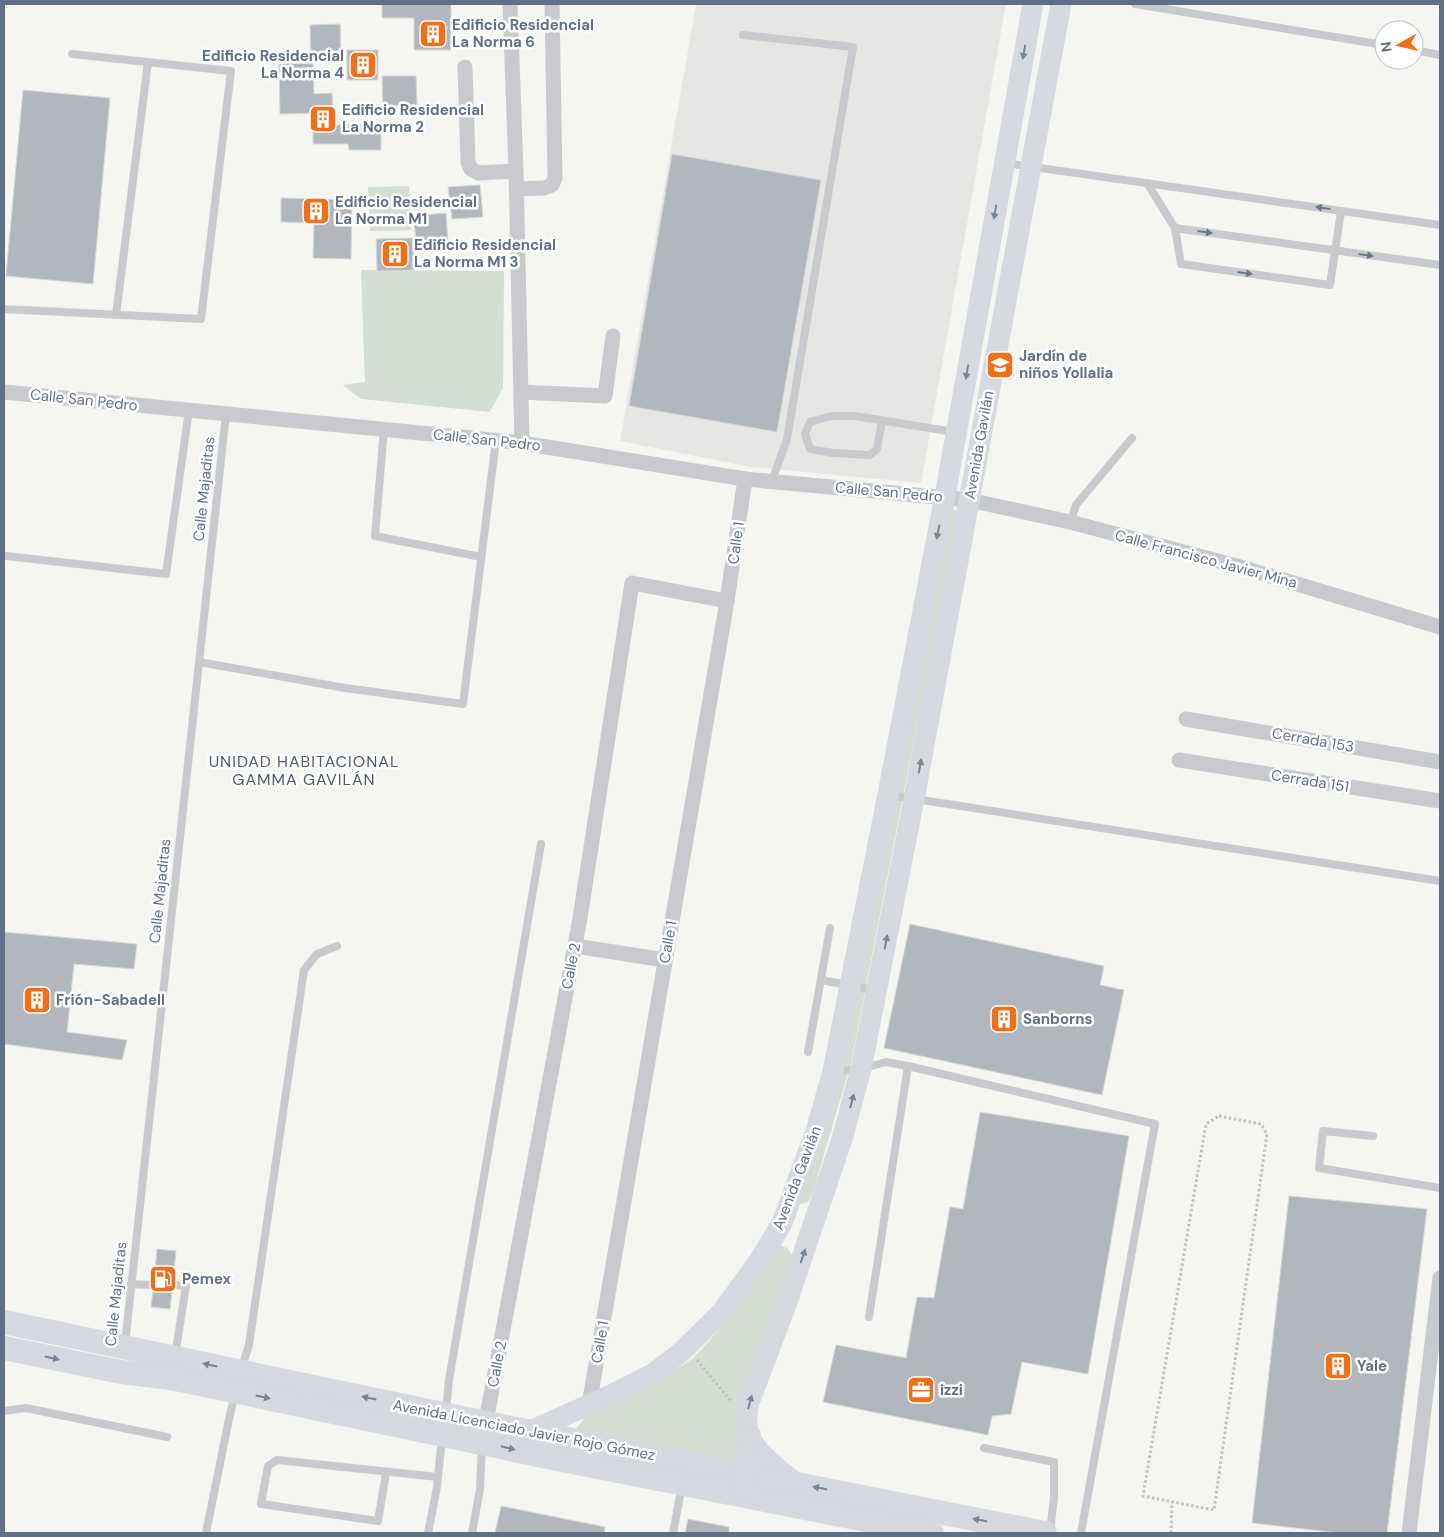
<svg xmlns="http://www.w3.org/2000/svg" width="1444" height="1537" font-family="'DM Sans',sans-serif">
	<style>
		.built { fill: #e6e6e5 }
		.green { fill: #d5ded2 }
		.building { fill: #b2b7be; stroke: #d7d7d5 }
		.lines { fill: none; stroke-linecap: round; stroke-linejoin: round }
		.path { stroke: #c0c2c4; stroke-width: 3; stroke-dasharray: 2.5 2.5; stroke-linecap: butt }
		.lane { stroke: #c8cace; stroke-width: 8 }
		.street { stroke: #c8cace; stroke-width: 15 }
		.secondary { stroke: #d6d9df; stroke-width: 21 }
		.primary { stroke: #d6d9df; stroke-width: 24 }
		.oneway { fill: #798597 }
		.oneway2 { fill: #6c798c }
		.labels { text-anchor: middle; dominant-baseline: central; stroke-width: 5; stroke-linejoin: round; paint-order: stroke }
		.poi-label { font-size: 15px; font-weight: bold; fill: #627085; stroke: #fff; text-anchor: start }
		.street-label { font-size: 15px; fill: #627085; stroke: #fff }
		.neighbourhood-label { font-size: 16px; letter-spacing: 1px; fill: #515a6a; stroke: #fff }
	</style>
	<rect width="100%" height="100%" fill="#f5f6f2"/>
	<polygon class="built" points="696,4 1006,4 921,483 751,467 620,441"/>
	<g class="green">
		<polygon points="409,186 411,230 370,231 368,187"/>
		<polygon points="361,270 504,271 503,388 490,412 361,399 343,385 365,382"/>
		<polygon points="951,510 959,510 851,1063 813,1192 809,1201 802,1204 799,1202"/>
		<polygon points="779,1245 787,1248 794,1257 742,1463 576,1429 591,1410 675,1370 692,1359 732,1316"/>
	</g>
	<g class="building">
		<polygon points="382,4 451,4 451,50 414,50 414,18 382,18"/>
		<polygon points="340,24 341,54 311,55 310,25"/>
		<rect x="347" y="50" width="31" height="30"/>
		<polygon points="313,63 314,94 332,93 333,125 381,124 381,150 349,150 348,144 313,144 313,113 280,114 279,64"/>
		<polygon points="382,76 416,76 417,105 383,106"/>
		<polygon points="23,90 110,98 93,284 6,276"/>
		<polygon points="672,154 821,180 777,432 629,406"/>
		<polygon points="480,185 483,217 452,219 448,187"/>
		<polygon points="281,198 352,200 351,259 313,258 314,223 281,222"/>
		<polygon points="446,213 448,243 416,245 414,216"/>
		<polygon points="413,238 414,270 377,271 376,239"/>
		<polygon points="910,924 1104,966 1100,985 1124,990 1102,1095 884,1048"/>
		<polygon points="4,932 137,944 134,969 74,964 67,1032 127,1040 122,1060 4,1044"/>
		<polygon points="980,1112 1129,1136 1088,1374 1022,1362 1011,1414 992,1416 988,1435 823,1402 836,1345 906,1358 917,1297 934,1298 950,1207 963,1209"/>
		<polygon points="1289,1196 1427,1209 1387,1533 1339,1533 1252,1523"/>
		<polygon points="157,1249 176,1251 173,1279 169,1281 167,1284 168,1288 172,1290 170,1309 151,1307 153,1291 156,1290 159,1286 158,1282 154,1280"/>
		<polygon points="501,1506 605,1527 604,1533 495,1533"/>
		<polygon points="688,1519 729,1527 729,1533 685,1533"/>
	</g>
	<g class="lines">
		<g class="path">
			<polygon points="1219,1116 1261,1124 1267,1134 1214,1510 1143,1496 1206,1124"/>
			<polyline points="697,1360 731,1401"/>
			<polyline points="1171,1533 1172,1502"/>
		</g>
		<g class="lane">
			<polyline points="1135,4 1384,45"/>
			<polyline points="743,35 853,47 787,439 772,481"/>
			<polyline points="1414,50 1440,55"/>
			<polyline points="1006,163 1440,225"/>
			<polyline points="1147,183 1175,228 1440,265"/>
			<polyline points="1175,228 1181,264 1330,285 1341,211"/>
			<polyline points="4,309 201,319 231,71 72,54"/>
			<polyline points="116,315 148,62"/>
			<polyline points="882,420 877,449 870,455 833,453 810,449 805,434 810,422 831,416 855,416 954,432"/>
			<polyline points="384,429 375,536 481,557"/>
			<polyline points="1070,522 1076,505 1132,438"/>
			<polyline points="6,556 166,574 189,410"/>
			<polyline points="199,662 345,688 463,704 496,440"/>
			<polyline points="890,795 1440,881"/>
			<polyline points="821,980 875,990"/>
			<polyline points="808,1052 830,928"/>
			<polyline points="908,1066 1155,1124 1081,1533"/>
			<polyline points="835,1071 861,1069 886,1062 908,1066 869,1317"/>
			<polyline points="1373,1136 1323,1131 1319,1168 1440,1188"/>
			<polyline points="131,1284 153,1285"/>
			<polyline points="173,1285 186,1286 175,1356"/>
			<polyline points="125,1344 226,414"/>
			<polyline points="241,1370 249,1345 304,970 317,954 337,946"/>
			<polyline points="4,1411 26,1408 167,1437"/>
			<polyline points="446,1411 449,1380 541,844"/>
			<polyline points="984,1448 1054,1462 1054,1498 1050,1531"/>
			<polyline points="386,1473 378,1521 261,1504 268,1466 277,1460 438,1477"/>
			<polyline points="206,1533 229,1419 235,1393"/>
			<polyline points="428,1533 437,1487 442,1437"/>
			<polyline points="472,1533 480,1489 482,1446"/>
			<polyline points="673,1533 682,1485"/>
		</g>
		<g class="street">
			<polyline points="510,4 516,171 522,443"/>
			<polyline points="465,67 468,162 471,169 478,173 516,171"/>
			<polyline points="517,189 544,188 552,185 555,178 552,4"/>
			<polyline points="4,392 522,443 745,479 969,500 1070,522 1237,566 1440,627"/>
			<polyline points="521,392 605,396 613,336"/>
			<polyline points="1186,719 1440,762"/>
			<polyline points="1179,760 1440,801"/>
			<polyline points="575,946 665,960"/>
			<polyline points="589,1405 727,601 745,479"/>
			<polyline points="484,1432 580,918 632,583 727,601"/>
			<polyline points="1409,1533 1440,1278"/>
		</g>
		<g class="secondary">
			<polyline points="530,1431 613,1394 654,1373 680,1353 722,1312 759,1261 782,1223 816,1131 833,1071 888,794 945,496 1033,4"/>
			<path d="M796 1484C782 1471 757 1454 749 1436 745 1426 747 1414 748 1405L787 1302 842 1139 861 1069 914 799 1061 4"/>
		</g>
		<g class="primary">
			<polyline points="4,1322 486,1423 1045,1533"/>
			<polyline points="4,1348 121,1372 171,1378 562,1460 932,1533"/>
			<polyline points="740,1488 749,1436"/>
		</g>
	</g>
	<defs><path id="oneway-solid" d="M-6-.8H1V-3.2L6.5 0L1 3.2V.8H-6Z" transform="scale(1.25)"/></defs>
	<g class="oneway">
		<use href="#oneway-solid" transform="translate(1024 52) rotate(100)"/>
		<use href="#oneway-solid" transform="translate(995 212) rotate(100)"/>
		<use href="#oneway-solid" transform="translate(967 372) rotate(100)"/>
		<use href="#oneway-solid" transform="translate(938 532) rotate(101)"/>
		<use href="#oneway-solid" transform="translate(920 766) rotate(-80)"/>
		<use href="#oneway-solid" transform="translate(886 942) rotate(-79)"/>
		<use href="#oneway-solid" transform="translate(852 1101) rotate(-75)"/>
		<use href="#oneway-solid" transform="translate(803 1256) rotate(-71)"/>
		<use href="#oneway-solid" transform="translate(52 1358) rotate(12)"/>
		<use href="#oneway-solid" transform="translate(210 1365) rotate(-168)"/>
		<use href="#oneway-solid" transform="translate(263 1397) rotate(12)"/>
		<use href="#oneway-solid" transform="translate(369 1398) rotate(-168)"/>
		<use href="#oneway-solid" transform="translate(750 1402) rotate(-75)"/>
		<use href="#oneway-solid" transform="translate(508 1448) rotate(13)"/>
		<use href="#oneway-solid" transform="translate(820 1488) rotate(-169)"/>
		<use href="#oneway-solid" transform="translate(980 1520) rotate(-169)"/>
	</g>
	<g class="oneway2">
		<use href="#oneway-solid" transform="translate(1323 208) rotate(-172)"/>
		<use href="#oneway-solid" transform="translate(1205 232) rotate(8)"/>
		<use href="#oneway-solid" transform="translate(1366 255) rotate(8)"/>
		<use href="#oneway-solid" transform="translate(1245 273) rotate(8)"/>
	</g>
	<defs>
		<g id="building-square" transform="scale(1.4375)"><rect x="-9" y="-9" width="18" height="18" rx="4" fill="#f17017" stroke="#fff"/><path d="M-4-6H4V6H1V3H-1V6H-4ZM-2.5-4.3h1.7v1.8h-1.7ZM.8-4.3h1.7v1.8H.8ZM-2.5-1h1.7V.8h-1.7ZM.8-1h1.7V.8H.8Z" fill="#fff"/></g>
		<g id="school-square" transform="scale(1.4375)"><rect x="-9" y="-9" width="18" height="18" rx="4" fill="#f17017" stroke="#fff"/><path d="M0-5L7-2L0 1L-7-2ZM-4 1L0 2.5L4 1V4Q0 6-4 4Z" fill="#fff"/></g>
		<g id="fuel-square" transform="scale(1.4375)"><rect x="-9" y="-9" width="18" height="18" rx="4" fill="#f17017" stroke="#fff"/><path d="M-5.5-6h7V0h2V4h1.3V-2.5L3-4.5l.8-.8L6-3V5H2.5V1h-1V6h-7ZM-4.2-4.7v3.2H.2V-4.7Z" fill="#fff"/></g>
		<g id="office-square" transform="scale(1.4375)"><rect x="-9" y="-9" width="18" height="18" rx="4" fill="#f17017" stroke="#fff"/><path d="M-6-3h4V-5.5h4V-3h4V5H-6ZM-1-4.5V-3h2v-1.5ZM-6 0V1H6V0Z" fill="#fff"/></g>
	</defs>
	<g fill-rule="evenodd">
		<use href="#building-square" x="433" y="34"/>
		<use href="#building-square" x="363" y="65"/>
		<use href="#building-square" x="323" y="119"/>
		<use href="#building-square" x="316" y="211"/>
		<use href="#building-square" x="395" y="254"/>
		<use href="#school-square" x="1000" y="365"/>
		<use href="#building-square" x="37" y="1000"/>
		<use href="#building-square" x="1004" y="1019"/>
		<use href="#fuel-square" x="163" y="1279"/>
		<use href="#building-square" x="1338" y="1366"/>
		<use href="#office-square" x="921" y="1390"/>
	</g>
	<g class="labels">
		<g class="poi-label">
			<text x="452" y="25">Edificio Residencial<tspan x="452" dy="17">La Norma 6</tspan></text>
			<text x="344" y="56" text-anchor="end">Edificio Residencial<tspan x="344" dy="17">La Norma 4</tspan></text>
			<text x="342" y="110">Edificio Residencial<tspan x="342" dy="17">La Norma 2</tspan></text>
			<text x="335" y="202">Edificio Residencial<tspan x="335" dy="17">La Norma M1</tspan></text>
			<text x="414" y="245">Edificio Residencial<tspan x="414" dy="17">La Norma M1 3</tspan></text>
			<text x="1019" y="356">Jardín de<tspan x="1019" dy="17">niños Yollalia</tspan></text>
			<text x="56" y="1000">Frión-Sabadell</text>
			<text x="1023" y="1019">Sanborns</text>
			<text x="182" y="1279">Pemex</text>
			<text x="1357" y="1366">Yale</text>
			<text x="940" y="1390">izzi</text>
		</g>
		<g class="street-label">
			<text transform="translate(84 400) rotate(6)">Calle San Pedro</text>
			<text transform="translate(487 440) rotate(6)">Calle San Pedro</text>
			<text transform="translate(979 445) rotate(-80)">Avenida Gavilán</text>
			<text transform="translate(204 489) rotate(-84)">Calle Majaditas</text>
			<text transform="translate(889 492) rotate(5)">Calle San Pedro</text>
			<text transform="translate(736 543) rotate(-82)">Calle 1</text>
			<text transform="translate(1206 559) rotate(15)">Calle Francisco Javier Mina</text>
			<text transform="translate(1313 740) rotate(10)">Cerrada 153</text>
			<text transform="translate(1310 781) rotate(9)">Cerrada 151</text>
			<text transform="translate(160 891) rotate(-84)">Calle Majaditas</text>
			<text transform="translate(668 942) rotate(-80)">Calle 1</text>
			<text transform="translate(571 966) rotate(-79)">Calle 2</text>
			<text transform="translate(797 1178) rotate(-69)">Avenida Gavilán</text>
			<text transform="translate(116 1294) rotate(-84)">Calle Majaditas</text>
			<text transform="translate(600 1342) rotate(-80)">Calle 1</text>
			<text transform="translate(497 1364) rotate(-79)">Calle 2</text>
			<text transform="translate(524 1430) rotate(11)">Avenida Licenciado Javier Rojo Gómez</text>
		</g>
		<g class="neighbourhood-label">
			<text x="304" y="761">UNIDAD HABITACIONAL<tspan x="304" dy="18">GAMMA GAVILÁN</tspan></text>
		</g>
	</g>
	<rect width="1444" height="1537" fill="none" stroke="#627085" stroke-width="10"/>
	<g transform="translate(1399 45) rotate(262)"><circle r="24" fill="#ffffff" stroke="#c0c6ce"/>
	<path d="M0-4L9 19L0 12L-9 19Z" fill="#f17017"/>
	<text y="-8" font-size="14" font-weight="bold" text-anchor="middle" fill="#627085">N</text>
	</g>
</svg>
